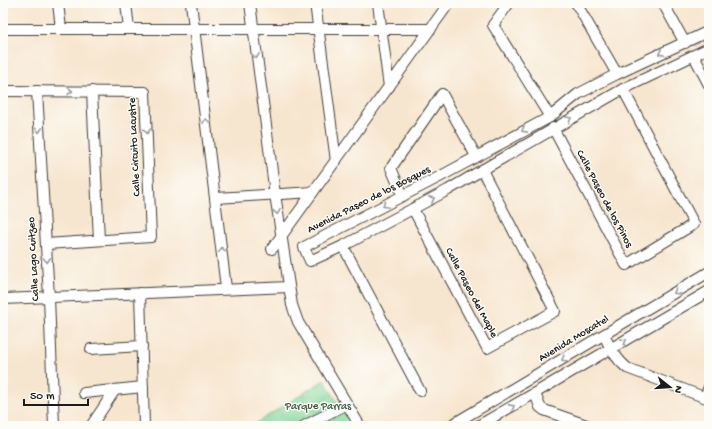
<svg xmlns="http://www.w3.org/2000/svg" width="712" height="429" font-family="'Gochi Hand',sans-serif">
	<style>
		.park { fill: url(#park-tufts); stroke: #4e785a }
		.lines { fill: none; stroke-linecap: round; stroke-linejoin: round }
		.street-casing { stroke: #3d3a37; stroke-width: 12 }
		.street { stroke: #fff; stroke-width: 10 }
		.oneway { stroke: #999 }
		.labels { text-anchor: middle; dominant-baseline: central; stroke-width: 3; stroke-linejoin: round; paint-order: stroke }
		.street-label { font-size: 11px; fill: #1c1c1c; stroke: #fdfcf7 }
		.park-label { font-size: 11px; fill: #3f5c47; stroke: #fdfcf7 }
	</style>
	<defs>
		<pattern id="park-tufts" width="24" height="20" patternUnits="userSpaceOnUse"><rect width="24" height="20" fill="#7fd497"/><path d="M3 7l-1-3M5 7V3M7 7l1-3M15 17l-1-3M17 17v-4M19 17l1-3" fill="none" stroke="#6db582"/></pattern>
	</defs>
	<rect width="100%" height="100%" fill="#fdfcf7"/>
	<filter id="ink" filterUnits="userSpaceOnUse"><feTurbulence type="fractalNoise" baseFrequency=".025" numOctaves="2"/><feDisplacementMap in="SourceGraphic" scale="8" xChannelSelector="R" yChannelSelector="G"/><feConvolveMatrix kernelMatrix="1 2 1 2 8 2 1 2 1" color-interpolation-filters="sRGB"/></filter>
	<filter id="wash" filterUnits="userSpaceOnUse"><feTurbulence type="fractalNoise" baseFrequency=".012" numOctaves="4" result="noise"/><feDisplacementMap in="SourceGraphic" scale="16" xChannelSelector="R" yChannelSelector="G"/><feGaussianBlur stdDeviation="0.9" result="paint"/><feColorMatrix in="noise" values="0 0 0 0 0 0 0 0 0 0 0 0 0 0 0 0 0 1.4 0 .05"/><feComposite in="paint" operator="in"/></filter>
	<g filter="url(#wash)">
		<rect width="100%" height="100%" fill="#f7e6cf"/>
		<polygon class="park" points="324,380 352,426 252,426"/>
	</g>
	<g filter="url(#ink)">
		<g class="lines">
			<g class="street-casing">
				<g id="street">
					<polyline points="58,3 61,29"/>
					<polyline points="126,3 129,29"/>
					<polyline points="191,3 226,288"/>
					<polyline points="250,3 275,194 292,305 298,322 360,426"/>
					<polyline points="315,3 336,161"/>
					<polyline points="378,3 389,87"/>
					<polyline points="509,3 493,25 550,117"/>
					<polyline points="576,3 617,74"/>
					<polyline points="663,3 685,43"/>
					<polyline points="3,29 431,29"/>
					<polyline points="709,31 617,74 578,94 550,117 441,176 304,247 310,261 343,246 448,190 482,170 623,89 709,48"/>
					<polyline points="694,56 709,85"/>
					<polyline points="3,91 145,92 151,237 46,244"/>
					<polyline points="37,91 49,297 54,426"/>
					<polyline points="92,91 99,240"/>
					<polyline points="553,128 626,265 694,224 623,89"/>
					<polyline points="403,196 391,168 442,94 476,156"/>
					<polyline points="216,198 313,192"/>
					<polyline points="413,209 487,348 555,311 482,170"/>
					<polyline points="343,246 420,391"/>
					<polyline points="272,249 449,3"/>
					<polyline points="140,293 144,426"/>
					<polyline points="3,299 289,287"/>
					<path d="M604 335C610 348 616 359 627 368L709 399"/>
					<polyline points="91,349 142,346"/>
					<polyline points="84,393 143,387"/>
					<polyline points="535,393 540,407 544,410 589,426"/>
					<polyline points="705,397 709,387"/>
					<polyline points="91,426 115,390"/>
					<polyline points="304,426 347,404"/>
					<polyline points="450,426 709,272"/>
					<polyline points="478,426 535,393 709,291"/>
				</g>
			</g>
			<use href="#street" class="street"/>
		</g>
		<defs><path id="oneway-chevron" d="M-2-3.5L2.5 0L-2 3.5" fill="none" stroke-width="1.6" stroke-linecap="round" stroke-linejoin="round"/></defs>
		<g class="oneway">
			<use href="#oneway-chevron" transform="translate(661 53) rotate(155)"/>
			<use href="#oneway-chevron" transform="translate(256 56) rotate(83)"/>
			<use href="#oneway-chevron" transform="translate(70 91)"/>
			<use href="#oneway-chevron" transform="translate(569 119) rotate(-30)"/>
			<use href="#oneway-chevron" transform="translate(206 121) rotate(-97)"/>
			<use href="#oneway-chevron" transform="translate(39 130) rotate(87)"/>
			<use href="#oneway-chevron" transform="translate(524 130) rotate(152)"/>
			<use href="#oneway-chevron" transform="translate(147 131) rotate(88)"/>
			<use href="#oneway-chevron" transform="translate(432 199) rotate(-28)"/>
			<use href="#oneway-chevron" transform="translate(385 205) rotate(153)"/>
			<use href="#oneway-chevron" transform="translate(277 212) rotate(81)"/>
			<use href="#oneway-chevron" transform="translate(222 250) rotate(-96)"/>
			<use href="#oneway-chevron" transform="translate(47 260) rotate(87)"/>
			<use href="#oneway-chevron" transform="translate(676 292) rotate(149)"/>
			<use href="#oneway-chevron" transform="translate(624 341) rotate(-31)"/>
			<use href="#oneway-chevron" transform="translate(564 359) rotate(149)"/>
			<use href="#oneway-chevron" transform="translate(512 407) rotate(-29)"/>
		</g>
	</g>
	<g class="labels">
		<g class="street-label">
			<text transform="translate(135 147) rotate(-93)">Calle Circuito Lacustre</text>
			<text transform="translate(604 199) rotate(62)">Calle Paseo de los Pinos</text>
			<text transform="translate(369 200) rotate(-27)">Avenida Paseo de los Bosques</text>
			<text transform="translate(34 259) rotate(-93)">Calle Lago Cuitzeo</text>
			<text transform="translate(471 293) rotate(62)">Calle Paseo del Maple</text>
			<text transform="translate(574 339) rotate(-31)">Avenida Moscatel</text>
		</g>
		<g class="park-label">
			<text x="318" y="407">Parque Parras</text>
		</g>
	</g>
	<rect width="712" height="429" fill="none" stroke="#fdfcf7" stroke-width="16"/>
	<g transform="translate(670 387) rotate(107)" stroke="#fdfcf7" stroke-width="3" paint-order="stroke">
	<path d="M0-3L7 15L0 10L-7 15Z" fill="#1c1c1c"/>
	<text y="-6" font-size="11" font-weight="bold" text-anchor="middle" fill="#1c1c1c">N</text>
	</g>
	<path d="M24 399v6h64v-6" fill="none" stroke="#1c1c1c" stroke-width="2"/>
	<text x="30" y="399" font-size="12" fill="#1c1c1c" stroke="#fdfcf7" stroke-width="3" paint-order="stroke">50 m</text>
</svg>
